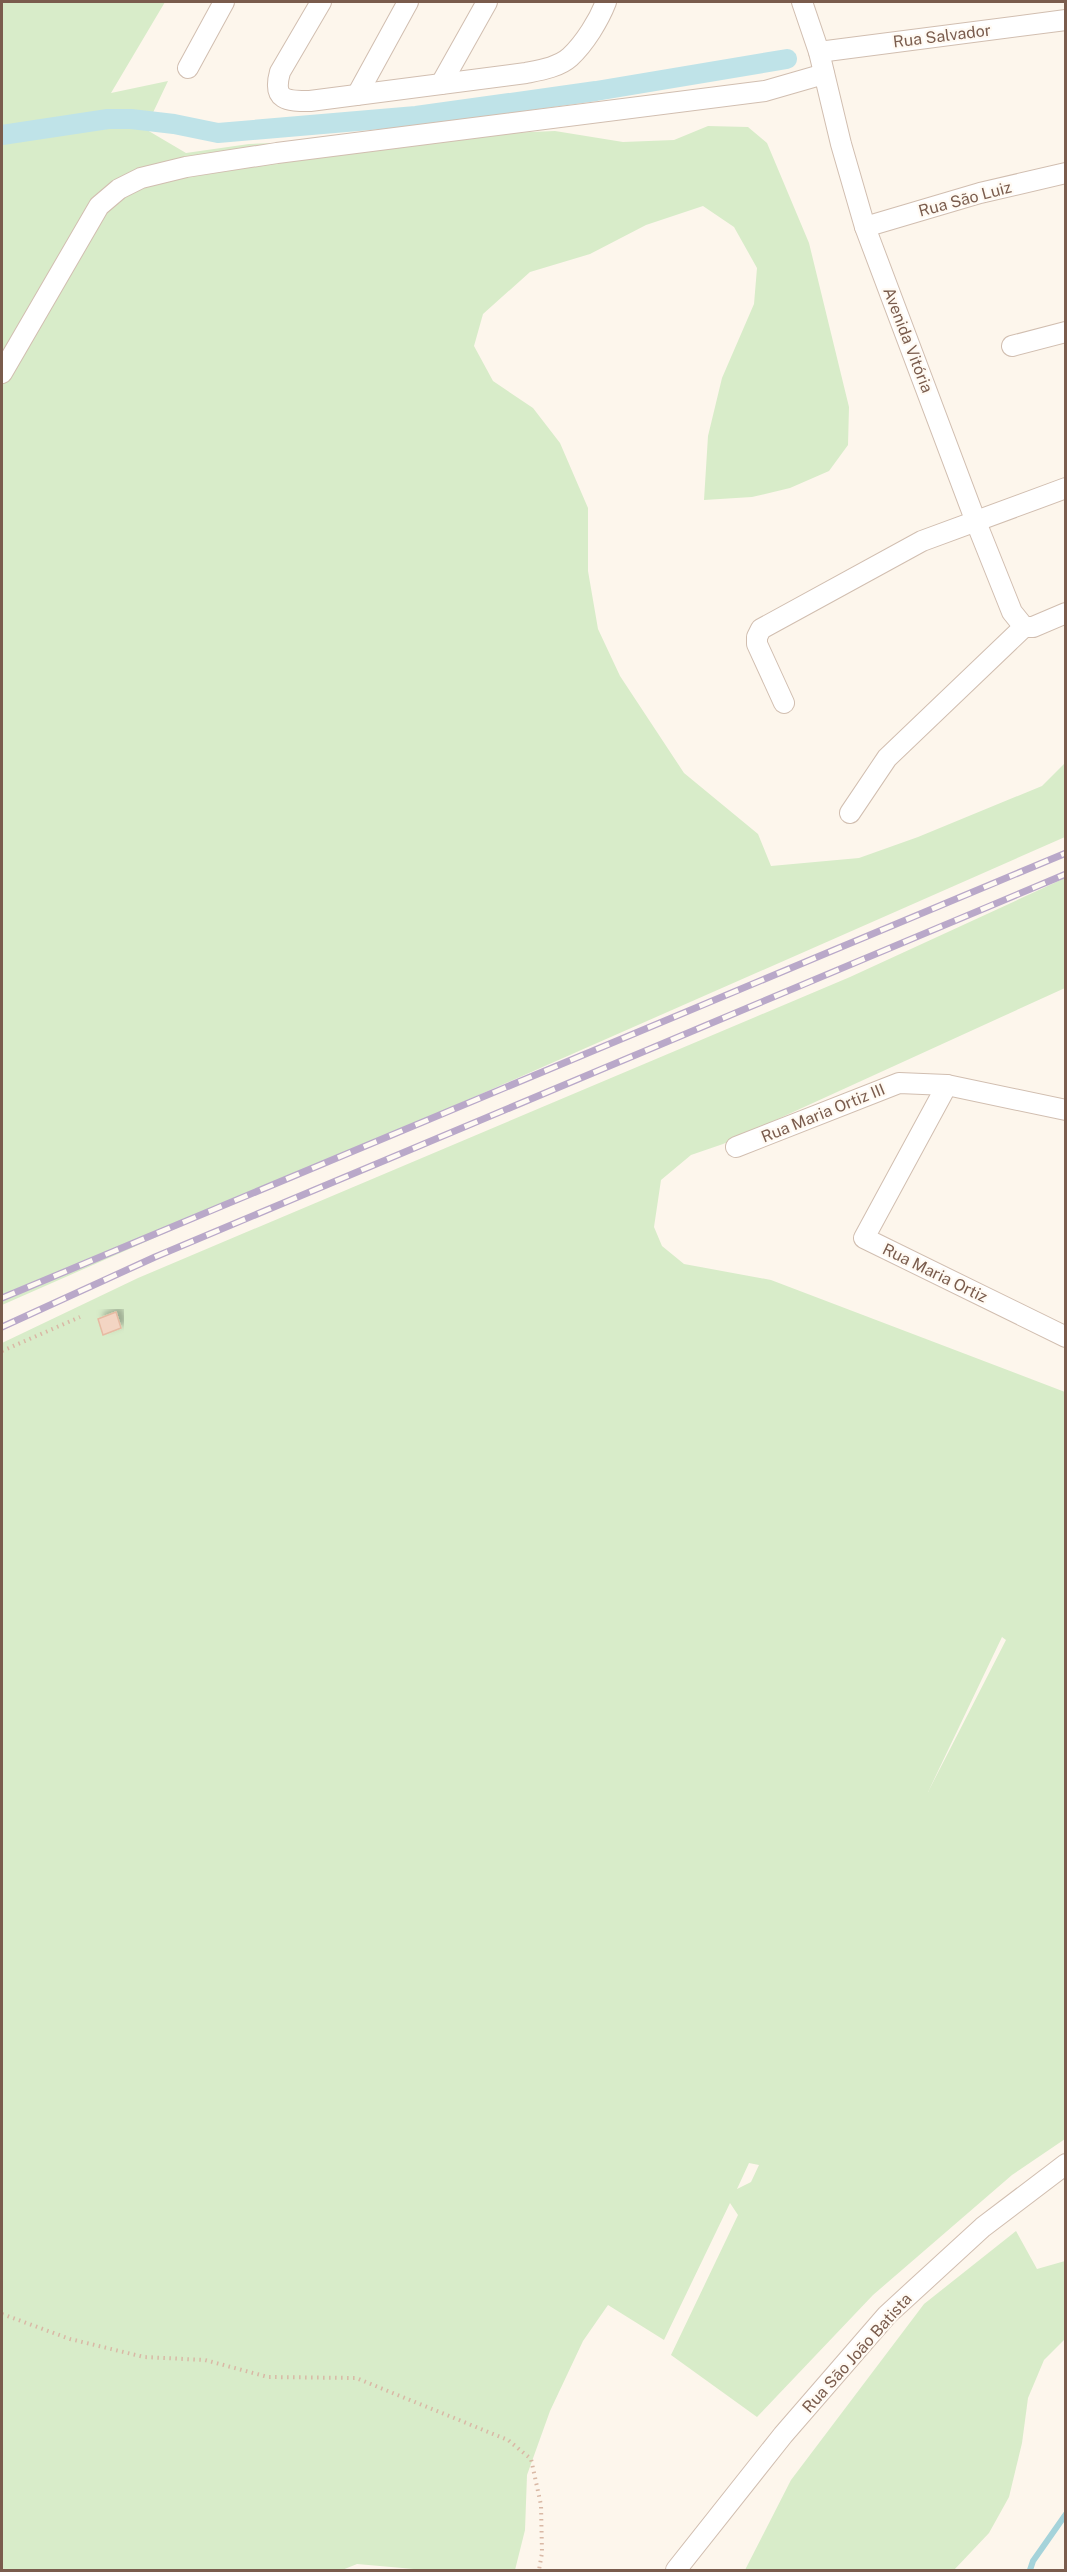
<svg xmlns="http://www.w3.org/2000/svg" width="1067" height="2572" font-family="'Public Sans',sans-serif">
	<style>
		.green { fill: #d8ecc9; fill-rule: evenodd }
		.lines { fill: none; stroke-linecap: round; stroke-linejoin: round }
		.stream { stroke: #a5d3da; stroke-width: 6 }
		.canal { stroke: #bfe3e8; stroke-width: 20 }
		.building { fill: #f3d5c3; stroke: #e6bba3; stroke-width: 1.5; filter: url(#shadow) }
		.street-casing { stroke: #d1beb0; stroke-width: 22 }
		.path { stroke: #d9b8a5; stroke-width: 4; stroke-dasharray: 1.5 4.5; stroke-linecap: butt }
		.street { stroke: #fff; stroke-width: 20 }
		.rail-casing { stroke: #b9a8c9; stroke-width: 7 }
		.rail { stroke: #fffaf3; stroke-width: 4.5; stroke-dasharray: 14; stroke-linecap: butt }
		.labels { text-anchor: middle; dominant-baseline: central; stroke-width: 4.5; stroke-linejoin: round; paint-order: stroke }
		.street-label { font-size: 16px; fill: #7a5c4d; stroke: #fffaf3 }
	</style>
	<defs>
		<filter id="shadow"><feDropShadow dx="5.5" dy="-5.5" stdDeviation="3" flood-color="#0004"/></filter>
	</defs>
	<rect width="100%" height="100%" fill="#fdf6ec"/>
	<g class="green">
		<polygon points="2,2 165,2 111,93 168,81 149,121 147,130 186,153 249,144 555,131 623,142 674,140 708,126 748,127 767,143 809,243 849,407 848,445 829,471 790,488 752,497 704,500 708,436 722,378 754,304 757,268 734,227 703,206 646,225 590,254 530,272 483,314 474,346 493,381 533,408 560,443 588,508 588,571 598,629 620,676 684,773 758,834 771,866 859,858 918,837 1042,786 1065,763 1065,837 2,1305"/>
		<path d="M1065 878V988L723 1144 691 1155 661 1180 654 1227 662 1246 684 1264 771 1280 1065 1392V2139L1012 2175 873 2295 757 2417 671 2355 738 2215 730 2203 664 2340 608 2305 583 2341 550 2411 527 2475 525 2530 515 2570H425L357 2564 342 2570H2V1343L138 1278 850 977ZM1002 1637 1006 1640 928 1792ZM749 2163 759 2165 751 2182 737 2189Z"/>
		<polygon points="1016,2231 1037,2269 1065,2261 1065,2339 1044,2360 1028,2398 1022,2443 1009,2497 989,2533 954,2570 745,2570 791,2480 924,2304"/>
	</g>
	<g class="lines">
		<polyline class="stream" points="1030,2570 1033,2561 1066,2514"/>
		<polyline class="canal" points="2,135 108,119 131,119 174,124 218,133 416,116 596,91 787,59"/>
	</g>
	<polygon class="building" points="116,1312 121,1328 103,1335 98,1319"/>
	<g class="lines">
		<g class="street-casing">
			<g id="street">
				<path d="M321 2 280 72C272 101 287 101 310 101L526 73C541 70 559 67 570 57 585 43 599 20 606 2"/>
				<polyline points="802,2 819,52 841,144 865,227 976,522 1012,612 1024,627"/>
				<polyline points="819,52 1066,20"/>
				<polyline points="188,68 224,2"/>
				<polyline points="441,84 487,2"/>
				<polyline points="357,95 408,2"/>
				<polyline points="865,227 980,193 1066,173"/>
				<polyline points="1012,346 1066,332"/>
				<polyline points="2,373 99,206 119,189 141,178 186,167 277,153 765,91 824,74"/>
				<polyline points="1024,627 1033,627 1066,613"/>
				<polyline points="784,703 757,644 757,637 761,629 922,541 1066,488"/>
				<polyline points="850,813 887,758 1024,627"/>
				<polyline points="947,1085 864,1238 1066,1337"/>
				<polyline points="736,1147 899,1083 947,1085 1066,1110"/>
				<polyline points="676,2570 783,2435 887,2315 983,2227 1066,2164"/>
			</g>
		</g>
		<g class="path">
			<polyline points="2,1351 80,1317"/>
			<polyline points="2,2314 70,2339 144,2357 205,2360 268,2377 356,2378 508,2440 531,2459 541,2505 542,2553 539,2570"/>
		</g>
		<use href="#street" class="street"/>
		<g class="rail-casing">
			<g id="rail">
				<polyline points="2,1298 1066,853"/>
				<polyline points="2,1327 155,1257 1066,874"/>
			</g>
		</g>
		<use href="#rail" class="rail"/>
	</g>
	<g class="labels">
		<g class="street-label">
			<text transform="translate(942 36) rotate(-7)">Rua Salvador</text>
			<text transform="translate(965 199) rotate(-15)">Rua São Luiz</text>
			<text transform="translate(908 340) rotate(69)">Avenida Vitória</text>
			<text transform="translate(823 1113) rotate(-22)">Rua Maria Ortiz III</text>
			<text transform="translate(935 1273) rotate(26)">Rua Maria Ortiz</text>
			<text transform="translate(857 2353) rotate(-48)">Rua São João Batista</text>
		</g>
	</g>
	<rect width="1067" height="2572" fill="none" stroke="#7a5c4d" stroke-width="6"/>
</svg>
